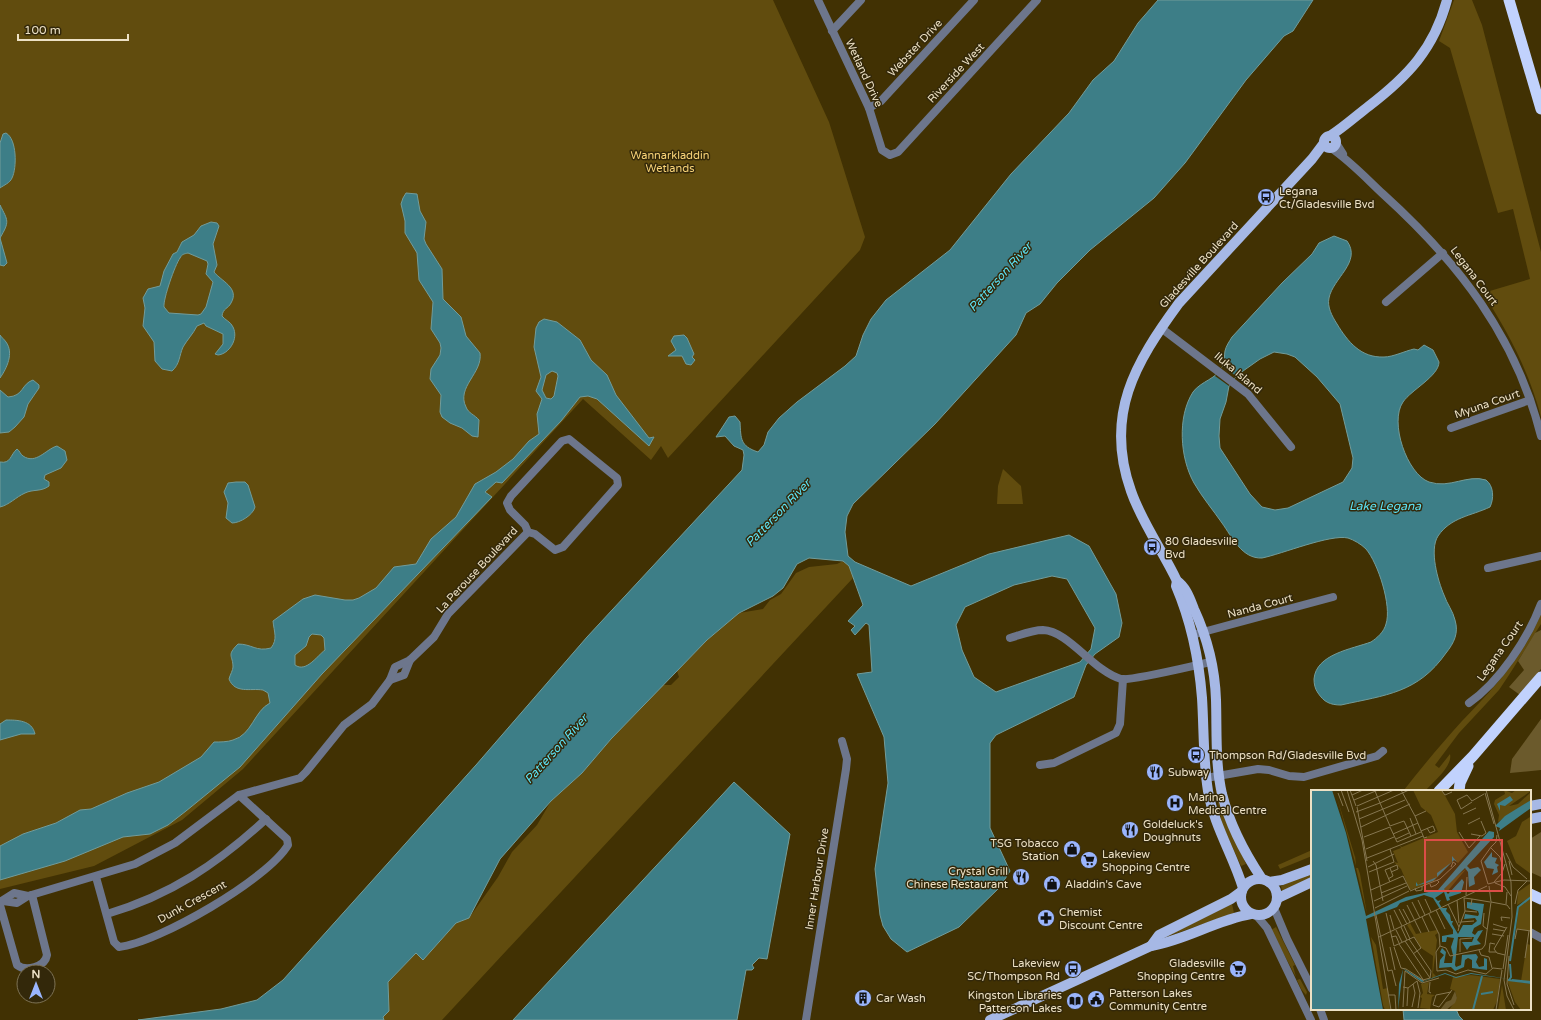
<svg xmlns="http://www.w3.org/2000/svg" width="1541" height="1020" font-family="'Varela Round',sans-serif">
	<style>
		.green { fill: #614c0e }
		.forest { fill: #6b5a2c }
		.water { fill: #3d7e87; stroke: #729c9a; fill-rule: evenodd }
		.pier { fill: #413103 }
		.lines { fill: none; stroke-linecap: round; stroke-linejoin: round }
		.minor { stroke: #6d768c; stroke-width: 8 }
		.major { stroke: #a6b8e5; stroke-width: 10 }
		.highway { stroke: #c1d2fd; stroke-width: 11 }
		.labels { text-anchor: middle; dominant-baseline: central; stroke-width: 3; stroke-linejoin: round; paint-order: stroke }
		.street-label { font-size: 11px; fill: #ede1c5; stroke: #33280a }
		.park-label { font-size: 11px; fill: #f9d478; stroke: #33280a }
		.poi-label { font-size: 11px; fill: #ede1c5; stroke: #33280a; text-anchor: start }
		.water-label { font-size: 12px; font-style: italic; fill: #5ce3f6; stroke: #33280a }
		.inset-river { fill: none; stroke: #3d7e87; stroke-width: 2 }
		.inset-road { fill: none; stroke: #867751; stroke-width: 1 }
		.view { fill: #db4d47; fill-opacity: 0.15; stroke: #db4d47; stroke-width: 2 }
		.inset-edge { fill: none; stroke: #ede1c5; stroke-width: 2 }
	</style>
	<rect width="100%" height="100%" fill="#413103"/>
	<g class="green">
		<polygon points="0,0 773,0 829,122 865,237 860,250 668,458 661,446 651,460 583,399 243,769 182,820 94,866 0,889"/>
		<path d="M1454 0H1472L1482 25 1541 252V417C1529 371 1508 332 1483 293L1530 279 1513 209 1498 213 1450 48 1439 41Z"/>
		<polygon points="1003,469 1021,486 1023,504 997,504 998,486"/>
		<polygon points="843,561 849,566 853,578 442,1020 384,1020 383,1017 389,1010 388,982 416,953 423,960 456,923 469,918 498,877 512,852 537,825 551,801 582,773 611,739 663,685 671,685 679,677 677,671 707,640 739,613 763,609 770,600 781,594 796,573 809,567 837,564"/>
		<path d="M1541 614V624L1509 675 1499 690 1459 733 1435 765 1439 768 1450 754C1453 766 1433 782 1425 791L1404 790C1422 767 1442 743 1462 721 1493 689 1524 656 1541 614Z"/>
		<polygon points="1215,787 1233,835 1246,864 1241,866 1222,824"/>
		<polygon points="1312,850 1312,856 1280,869 1278,865"/>
		<polygon points="1312,872 1312,877 1282,891 1281,886"/>
		<polygon points="1232,904 1234,913 1163,938"/>
		<polygon points="1276,927 1295,965 1293,966 1296,977 1271,930"/>
		<polygon points="1300,979 1307,992 1306,995 1301,989 1297,980"/>
	</g>
	<g class="forest">
		<polygon points="1541,630 1541,669 1520,695 1509,687 1524,670 1518,661 1535,633"/>
		<polygon points="1541,719 1541,770 1510,773 1512,759"/>
		<polygon points="1541,832 1541,877 1530,872 1530,839"/>
	</g>
	<g class="water">
		<path d="M1158 0H1313L1293 31 1284 36 1246 80 1185 163 1154 198 1090 250 1057 283 1040 304 1026 313 1016 335 935 424 853 504 847 516 845 532 848 556 855 562 911 586 989 554 1069 535 1089 546 1116 594 1122 623 1119 637 1095 654 1086 665 1074 697 996 735 990 743V828L1010 871 1000 887 959 927 907 952 891 939 883 926 880 915 875 869 888 783 884 737 857 674 872 672 869 625 866 623 855 635 851 630 855 626 848 621 863 605 849 566 843 561 809 558 797 564 783 588 773 596 739 613 707 640 611 739 582 773 551 801 500 859 469 918 456 923 423 960 416 953 388 982 389 1011 383 1017 384 1020H138L221 1009 257 1000 283 980 476 765 587 637 742 470 744 455 743 450 734 446 725 436 716 437 729 417 735 416 740 422C741 439 740 446 758 452L764 445 768 432 779 418 797 402 845 366 856 356 863 335 871 319 886 300 950 250 1011 174 1069 113 1093 80 1114 61 1138 23ZM1052 576 1067 579 1095 628 1091 649 1080 662 996 692 974 677 962 650 956 625 965 607 1014 585Z"/>
		<path d="M6 133C17 139 17 168 12 178 10 183 4 185 0 188V143L3 134Z"/>
		<path d="M406 193 417 194 420 211 426 222 424 239 426 244 442 269 443 299 461 317 466 336 480 353C483 373 456 387 466 407 468 413 475 415 479 420L478 437 472 436 462 428 450 423 442 417 440 412 441 395 430 379 431 369 440 355 441 348 440 343 431 329 433 302 419 280 417 253 405 233V221L401 204 403 198Z"/>
		<path d="M0 205C8 221 10 221 0 238L7 263 4 266 0 265Z"/>
		<path d="M211 222 217 223 219 226 213 244 217 265 214 272C221 281 240 288 231 303 228 309 223 308 222 316 225 320 231 322 233 327 239 339 229 354 218 355L215 354 223 344V334L206 326 204 323 197 326C193 334 187 340 183 347 179 356 180 364 172 371L162 369 155 361 154 342 143 326 145 308 143 298 148 289 160 286 164 271 173 254 177 252 182 242 194 235 201 226ZM188 253 207 261 208 264 206 274 213 282 206 307 201 314 198 315 169 313 164 307C163 299 175 265 180 258 182 254 184 254 188 253Z"/>
		<path d="M1334 236 1347 241C1362 262 1333 278 1329 298 1327 307 1332 316 1337 324 1348 342 1361 358 1384 357 1393 357 1405 351 1414 349L1418 350 1424 345 1433 350 1439 362C1439 376 1411 390 1403 402 1389 422 1407 474 1429 482 1450 489 1467 474 1486 480 1494 486 1494 499 1490 507 1471 516 1451 517 1438 536 1429 550 1438 581 1444 595 1447 604 1453 611 1455 620 1459 633 1454 643 1446 653 1418 693 1386 695 1341 705 1330 705 1324 702 1318 693 1315 689 1314 684 1314 679 1316 654 1352 649 1371 642 1377 638 1384 632 1386 624 1392 606 1378 563 1366 549 1361 544 1354 540 1348 538 1330 534 1282 554 1262 558 1242 559 1232 537 1222 523 1213 510 1202 497 1194 483 1180 458 1177 417 1193 392 1201 381 1217 379 1223 366 1225 362 1224 356 1225 351 1226 346 1229 342 1232 337L1282 283 1312 254 1319 243ZM1274 352 1287 354 1295 357 1317 377 1340 404 1353 458 1352 468 1343 482 1288 508 1275 510 1262 507 1250 494 1220 448 1219 436 1220 419 1226 402 1229 386 1236 376 1260 359Z"/>
		<path d="M544 319 557 322 580 340 591 360 607 375 616 395 649 438 654 437 649 446 597 399 588 396 580 397 561 421 502 483 496 482 485 492 492 497 322 674 240 767 186 811 168 825 150 834 123 837 65 861 0 880V846L23 834 56 823 80 810 91 809 127 793 159 782 201 757 214 742C220 742 228 742 233 740 252 735 254 711 270 703L268 693 263 690C250 688 235 694 229 679 230 675 233 670 233 667 233 655 226 656 238 644 252 644 256 652 271 648 278 639 274 632 273 621L303 599 315 595 345 600H353L359 598 376 588 394 567 416 564 431 539 456 517 475 484 496 472 513 459 529 441 539 434 537 414 542 399 536 391 541 377 534 347 536 328 539 322ZM552 371 557 373 558 376 554 396 551 399 546 398 542 390 546 375ZM312 634 321 635 324 638 325 650C317 656 306 673 295 665V655L306 646 309 637Z"/>
		<path d="M0 335C2 338 4 339 6 342 14 353 7 368 0 378Z"/>
		<polygon points="684,335 687,338 694,354 692,357 695,360 691,365 686,364 682,356 668,356 676,350 671,341 674,336"/>
		<path d="M33 380 39 385V388L28 404 24 417 15 427 9 432 0 433V390L8 397C24 396 21 384 33 380Z"/>
		<path d="M57 446 65 451 67 460 61 468 45 475 44 479 49 482V486C41 492 33 489 25 493 16 497 9 505 0 507V462C11 464 10 455 17 449 20 451 20 454 23 456 36 465 46 449 57 446Z"/>
		<path d="M236 482H245L248 485 255 507C253 515 240 523 232 523L226 518 228 503 224 492 228 483Z"/>
		<path d="M6 720C17 720 32 720 35 734H21L0 740V724Z"/>
		<polygon points="734,782 790,834 767,959 759,958 752,965 754,968 752,970 746,970 737,1020 513,1020"/>
		<polygon points="1403,1009 1456,1009 1459,1016 1463,1020 1404,1020"/>
	</g>
	<polygon class="pier" points="1223,366 1236,376 1229,386 1215,376"/>
	<g class="lines">
		<g class="minor">
			<polyline points="818,0 869,108 882,150 890,155 898,152 1037,0"/>
			<polyline points="832,31 861,0"/>
			<polyline points="869,108 881,101 974,0"/>
			<polyline points="1336,143 1343,154"/>
			<path d="M1331 148C1350 161 1366 178 1383 194 1458 262 1516 336 1541 436"/>
			<polyline points="1386,302 1443,253"/>
			<polyline points="1161,328 1248,394 1291,447"/>
			<polyline points="1451,428 1530,400"/>
			<polygon points="569,439 617,478 618,485 563,547 555,550 535,534 528,532 525,525 510,510 507,503 511,496 562,441"/>
			<polyline points="1488,568 1541,556"/>
			<polyline points="1192,635 1333,597"/>
			<path d="M1010 638C1020 635 1032 630 1043 630 1069 631 1093 671 1121 679 1132 681 1196 665 1211 662"/>
			<polyline points="390,680 404,675 410,660"/>
			<path d="M1469 703C1499 682 1528 639 1541 604"/>
			<polyline points="1040,765 1054,763 1116,733 1120,724 1123,679"/>
			<polyline points="1206,778 1258,769 1269,770 1289,776 1304,777 1377,756 1383,751"/>
			<path d="M96 877 114 942 119 947C158 943 268 879 288 845L287 839 239 795"/>
			<polyline points="3,901 17,903 28,896 135,864 175,843 239,795 300,778 306,772 344,725 372,704 390,680 395,667 410,660 434,637 448,614 528,532"/>
			<polyline points="0,902 14,893 28,896"/>
			<path d="M0 905 17 965C26 972 45 967 47 955L32 895"/>
			<polyline points="1274,908 1287,939 1312,989"/>
			<path d="M107 914C171 895 217 864 266 819"/>
			<polyline points="1256,915 1267,928 1311,1020"/>
			<polyline points="1530,932 1541,938"/>
			<polyline points="1320,1009 1324,1020"/>
			<polyline points="806,1020 846,769 847,759 842,741"/>
		</g>
		<g class="major">
			<path d="M1330 136C1344 127 1356 116 1369 106 1408 76 1434 49 1447 0"/>
			<circle cx="1330" cy="142" r="6"/>
			<path d="M1177 581 1176 586C1191 621 1199 660 1202 698 1204 729 1203 760 1208 791 1214 826 1233 855 1243 888"/>
			<polyline points="1530,806 1541,804"/>
			<polyline points="1530,819 1541,817"/>
			<circle cx="1259" cy="897" r="18"/>
			<path d="M1262 879C1244 852 1230 826 1222 794 1215 763 1217 732 1216 700 1215 669 1207 637 1194 609 1190 599 1186 587 1177 581 1163 551 1142 523 1131 491 1104 415 1135 363 1179 303L1312 159 1324 143"/>
			<polyline points="1269,882 1282,880 1312,869"/>
			<polyline points="1278,898 1312,882"/>
			<polyline points="1151,946 1159,935 1231,899 1242,891"/>
			<path d="M990 1020 1151 946C1186 940 1216 920 1251 914"/>
		</g>
		<g class="highway">
			<polyline points="1509,0 1541,109"/>
			<polyline points="1439,791 1473,756 1541,677"/>
			<polyline points="1459,791 1460,783 1468,766"/>
			<polyline points="1530,894 1541,899"/>
		</g>
	</g>
	<defs>
		<g id="bus-disc" transform="scale(0.9)"><circle r="9.5" fill="#9ab5fd" stroke="#33280a"/><path d="M-5-6H5V4H4V6H2V4H-2V6H-4V4H-5ZM-3.5-4V0h7V-4ZM-3.5 1.2v1.5H-2V1.2ZM2 1.2v1.5H3.5V1.2Z" fill="#111"/></g>
		<g id="restaurant-disc" transform="scale(0.9)"><circle r="9.5" fill="#9ab5fd" stroke="#33280a"/><path d="M-5-6h1v4h1v-4h1v4h1v-4h1v5L-1.5 .5V6h-2V.5L-5-1ZM5-6V6H3V1.5H1.5Q1.5-4 5-6Z" fill="#111"/></g>
		<g id="hospital-disc" transform="scale(0.9)"><circle r="9.5" fill="#9ab5fd" stroke="#33280a"/><path d="M-5-5h3v3.5h4V-5h3V5h-3V1.5h-4V5h-3Z" fill="#111"/></g>
		<g id="shop-disc" transform="scale(0.9)"><circle r="9.5" fill="#9ab5fd" stroke="#33280a"/><path d="M-5-2.5h2.3a2.7 3.5 0 0 1 5.4 0H5L5.5 6h-11ZM-1.5-2.5h3a1.5 2.3 0 0 0-3 0Z" fill="#111"/></g>
		<g id="supermarket-disc" transform="scale(0.9)"><circle r="9.5" fill="#9ab5fd" stroke="#33280a"/><path d="M-6-5.5h2.5l.6 2H6L4.5 2H-2.5L-4.4-4H-6ZM-1.5 3.2a1.3 1.3 0 1 0 .1 0ZM3 3.2a1.3 1.3 0 1 0 .1 0Z" fill="#111"/></g>
		<g id="pharmacy-disc" transform="scale(0.9)"><circle r="9.5" fill="#9ab5fd" stroke="#33280a"/><path d="M-2-6h4v4h4v4h-4v4h-4v-4h-4v-4h4Z" fill="#111"/></g>
		<g id="building-disc" transform="scale(0.9)"><circle r="9.5" fill="#9ab5fd" stroke="#33280a"/><path d="M-4-6H4V6H1V3H-1V6H-4ZM-2.5-4.3h1.7v1.8h-1.7ZM.8-4.3h1.7v1.8H.8ZM-2.5-1h1.7V.8h-1.7ZM.8-1h1.7V.8H.8Z" fill="#111"/></g>
		<g id="civic-disc" transform="scale(0.9)"><circle r="9.5" fill="#9ab5fd" stroke="#33280a"/><path d="M-.6-6.5H3V-4.5H.6V-3L4-1V1h2V6H-6V1h2V-1L-.6-3ZM-1.2 2.5V6h2.4V2.5Z" fill="#111"/></g>
		<g id="library-disc" transform="scale(0.9)"><circle r="9.5" fill="#9ab5fd" stroke="#33280a"/><path d="M-6-4Q-3-5.5-.7-3.5V5Q-3 3-6 4ZM6-4Q3-5.5 .7-3.5V5Q3 3 6 4Z" fill="#111"/></g>
	</defs>
	<g fill-rule="evenodd">
		<use href="#bus-disc" x="1266" y="197"/>
		<use href="#bus-disc" x="1152" y="547"/>
		<use href="#bus-disc" x="1196" y="755"/>
		<use href="#restaurant-disc" x="1155" y="772"/>
		<use href="#hospital-disc" x="1175" y="803"/>
		<use href="#restaurant-disc" x="1130" y="830"/>
		<use href="#shop-disc" x="1072" y="849"/>
		<use href="#supermarket-disc" x="1089" y="860"/>
		<use href="#restaurant-disc" x="1021" y="877"/>
		<use href="#shop-disc" x="1052" y="884"/>
		<use href="#pharmacy-disc" x="1046" y="918"/>
		<use href="#bus-disc" x="1073" y="969"/>
		<use href="#supermarket-disc" x="1238" y="969"/>
		<use href="#building-disc" x="863" y="998"/>
		<use href="#civic-disc" x="1096" y="999"/>
		<use href="#library-disc" x="1075" y="1001"/>
	</g>
	<g class="labels">
		<g class="street-label">
			<text transform="translate(915 48) rotate(-47)">Webster Drive</text>
			<text transform="translate(864 73) rotate(65)">Wetland Drive</text>
			<text transform="translate(956 73) rotate(-47)">Riverside West</text>
			<text transform="translate(1199 265) rotate(-48)">Gladesville Boulevard</text>
			<text transform="translate(1474 276) rotate(53)">Legana Court</text>
			<text transform="translate(1238 373) rotate(40)">Iluka Island</text>
			<text transform="translate(1487 404) rotate(-19)">Myuna Court</text>
			<text transform="translate(477 570) rotate(-47)">La Perouse Boulevard</text>
			<text transform="translate(1260 606) rotate(-15)">Nanda Court</text>
			<text transform="translate(1500 651) rotate(-55)">Legana Court</text>
			<text transform="translate(817 879) rotate(-81)">Inner Harbour Drive</text>
			<text transform="translate(192 902) rotate(-29)">Dunk Crescent</text>
		</g>
		<g class="park-label">
			<text x="670" y="155">Wannarkladdin<tspan x="670" dy="13">Wetlands</tspan></text>
		</g>
		<g class="poi-label">
			<text x="1279" y="191">Legana<tspan x="1279" dy="13">Ct/Gladesville Bvd</tspan></text>
			<text x="1165" y="541">80 Gladesville<tspan x="1165" dy="13">Bvd</tspan></text>
			<text x="1209" y="755">Thompson Rd/Gladesville Bvd</text>
			<text x="1168" y="772">Subway</text>
			<text x="1188" y="797">Marina<tspan x="1188" dy="13">Medical Centre</tspan></text>
			<text x="1143" y="824">Goldeluck's<tspan x="1143" dy="13">Doughnuts</tspan></text>
			<text x="1059" y="843" text-anchor="end">TSG Tobacco<tspan x="1059" dy="13">Station</tspan></text>
			<text x="1102" y="854">Lakeview<tspan x="1102" dy="13">Shopping Centre</tspan></text>
			<text x="1008" y="871" text-anchor="end">Crystal Grill<tspan x="1008" dy="13">Chinese Restaurant</tspan></text>
			<text x="1065" y="884">Aladdin's Cave</text>
			<text x="1059" y="912">Chemist<tspan x="1059" dy="13">Discount Centre</tspan></text>
			<text x="1060" y="963" text-anchor="end">Lakeview<tspan x="1060" dy="13">SC/Thompson Rd</tspan></text>
			<text x="1225" y="963" text-anchor="end">Gladesville<tspan x="1225" dy="13">Shopping Centre</tspan></text>
			<text x="1109" y="993">Patterson Lakes<tspan x="1109" dy="13">Community Centre</tspan></text>
			<text x="1062" y="995" text-anchor="end">Kingston Libraries<tspan x="1062" dy="13">Patterson Lakes</tspan></text>
			<text x="876" y="998">Car Wash</text>
		</g>
		<g class="water-label">
			<text transform="translate(1000 277) rotate(-48)">Patterson River</text>
			<text x="1385" y="506">Lake Legana</text>
			<text transform="translate(778 513) rotate(-46)">Patterson River</text>
			<text transform="translate(556 749) rotate(-48)">Patterson River</text>
		</g>
	</g>
	<g transform="translate(1311 790)">
		<rect width="220" height="220" fill="#413103"/>
		<path d="M102 0H131L144 24 146 42 157 62 147 73 143 70 123 91 99 100 90 79 83 72 79 74 83 72 87 73 82 61 90 58 89 56 91 57 127 42 120 25 110 17ZM193 0 201 3 205 0 220 1 198 16 207 14 220 2V10L187 32 188 25 183 14 184 10 194 4ZM25 4 44 67V65L45 76ZM219 27 220 30V84L205 73 196 51 205 46 211 32ZM45 78H47L49 84 56 124ZM156 78 135 103H134L133 99 141 90ZM220 93V107L206 115 207 102ZM220 108V141L205 139 208 116ZM99 133 105 144 126 140 127 143 124 145 126 150 122 183 125 186 121 189 122 166 110 158 96 135ZM60 147 65 155 72 199 77 198 79 220H74L72 215ZM216 154 220 155V193L210 191ZM160 185 189 189 186 211 182 220H138L146 208 144 201 139 199 142 187ZM196 190 220 194V220H210L204 212ZM118 192 116 204 124 205 121 207 119 219 109 218 111 208 109 207 112 203 110 194ZM191 195 195 220H187Z" fill="#614c0e"/>
		<path d="M144 201 146 208 144 213 135 220H129L135 212 140 210Z" fill="#6b5a2c"/>
		<path d="M0 0H21L35 43 55 126 95 107 127 100 178 41 183 42V47L156 76 159 79 167 77 170 80 163 87 164 94 158 97 157 82 154 78 133 99 137 104 151 89 153 92 150 103 138 107 139 110 136 111 133 102 124 108 127 111 130 110 128 113 131 118H136L135 121 139 125 140 131H142L141 134 147 144 152 135H161L166 131 164 128 153 129 154 124 167 126 168 124 167 121 156 118V112L173 114 170 134 163 138 161 143 164 145 167 141 172 140 166 150 170 154 159 156 156 160 151 152H161L163 147H147L144 175 145 177 150 175 151 165 165 164 167 167 165 172 168 177 173 176V168L176 169V180L161 178V170L157 168 154 170 153 177 144 181 140 177 128 178 129 170 133 165 129 162 131 158 135 162 133 173H141L142 165 140 157 143 148 136 147 135 152H131V146L142 144V140L122 108 113 105 89 113 86 117 55 129 72 220H0ZM199 6 202 10 194 16 189 15V21L186 14ZM220 10V18L188 41 189 38 184 36 194 26ZM181 62V67L186 68 184 73 188 75 186 77 187 82 181 85 183 79 176 78 173 72ZM141 66 146 72 143 70 122 91 105 96V92L107 95 126 87V83L141 72ZM92 179 95 180 113 191 134 183 145 187 160 183 198 189 160 184 145 188 134 184 111 192 92 179 87 220 88 194Z" fill="#3d7e87"/>
		<path class="inset-river" d="M199 171 207 117 220 107M197 190 220 193M198 190 200 187 199 174M201 190 220 192M170 204 182 202M162 220 171 186"/>
		<path class="inset-road" d="M30 0 38 22M36 0 51 50 80 220M39 0 45 16M90 0 104 26M175 0 200 92 201 127 193 190 196 206 203 220M64 1 69 13M131 1 134 5 141 2M27 3 32 16M174 3 183 34M41 5 52 0M43 10 67 0M161 11 173 4M69 13 98 0M69 13 79 36M46 16 83 0M46 17 56 71M150 19 146 10 156 5 161 11M150 19 161 12M45 22 69 13M152 24 165 18M104 26 113 48 116 47M104 26 115 21M99 28 105 44M48 29 94 10M93 31 100 46M157 34 169 28M79 36 93 31M50 37 99 14M79 37 86 52M116 38 119 43 124 41 122 36M110 41 122 36M148 42 158 58 169 46M82 44 107 33M160 44 171 46 175 43 170 31M53 47 79 37M85 49 98 43M86 52 110 42M180 57 185 52 186 45M180 58 189 67 192 78M55 59 83 47M195 63 202 77 216 89M56 68 112 46M62 71 65 75 72 111M198 71 201 85M57 77 83 64M58 82 83 72 79 59M77 89 82 86 79 78M79 92 74 80 86 75 87 79 80 82M183 92 191 83 194 74M184 93 194 97 200 106M119 94 120 97 125 95 128 92 126 90M177 94 193 90 220 91M177 94 170 71 180 57M178 96 180 112M104 98 105 101 111 100V96M60 100 92 86 99 100M99 101 129 89 145 74 142 72 140 77M70 103 95 93M155 105 156 87M153 108 161 109 160 115M114 109 120 122M161 109 179 112M107 110 114 125M146 110 148 133M63 111 96 96M101 112 109 128M180 112 196 115 199 119M137 114 148 137 147 141M195 114 196 102M204 114 207 100 216 91M96 115 110 143M64 118 98 101M88 119 96 134M92 119 99 132M83 120 91 136M125 120 134 139M154 121 166 122M75 123 83 156M173 123 172 136 176 139M118 124 128 144 129 156M65 125 77 181 81 180M79 125 83 139M111 127 118 142M191 131 190 127 199 128M150 132 163 131M182 134 195 138M93 136 99 149M90 137 96 150M148 137 154 121 153 108M182 139 194 141M85 140 91 152M181 144 193 146M68 147 176 96M80 147 85 146 88 153M98 149 120 181 119 188M204 149 206 139 220 141M94 151 119 188M88 154 113 191M184 154 179 153 178 162H185M83 156 103 147 110 158 102 164M129 156 125 162 126 181 135 180 145 184 157 180 175 184 182 178 191 179M129 156 135 158 139 166 171 159 174 155 180 112M79 157 84 180M83 157 90 178M168 160 170 165 178 167 181 178M149 162V149L161 148M194 165 186 163 183 159 196 137M198 166 196 194 203 215M214 168 218 141M90 178 95 179 112 190 119 188M192 179 197 145M81 180 85 196M94 181 111 193 128 188M106 191 109 203 107 218M119 192 118 202 120 203M92 197 97 198 106 191M78 205H84L85 220M96 216 97 198M92 217 94 181M101 217 104 203 102 194M128 217 122 215 125 205 140 202M128 217 141 200M185 220 191 180"/>
		<path class="view" d="M114 50H191V101H114Z"/>
		<rect width="220" height="220" class="inset-edge"/>
	</g>
	<g transform="translate(36 984)"><circle r="19" fill="#33280a" stroke="#7d7255"/>
	<path d="M0-3L7 15L0 10L-7 15Z" fill="#9ab5fd"/>
	<text y="-6" font-size="11" font-weight="bold" text-anchor="middle" fill="#ede1c5">N</text>
	</g>
	<path d="M18 34v6h110v-6" fill="none" stroke="#ede1c5" stroke-width="2"/>
	<text x="24" y="34" font-size="12" fill="#ede1c5" stroke="#33280a" stroke-width="3" paint-order="stroke">100 m</text>
</svg>
